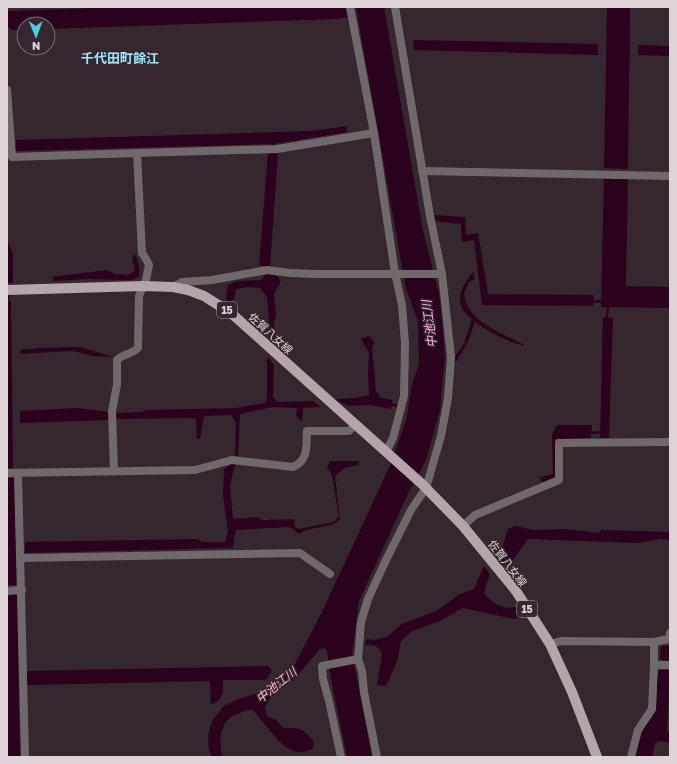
<svg xmlns="http://www.w3.org/2000/svg" width="677" height="764" font-family="'Golos Text','Noto Sans JP',sans-serif">
	<style>
		.water { fill: #2a021c }
		.lines { fill: none; stroke-linecap: round; stroke-linejoin: round }
		.stream { stroke: #2a021c; stroke-width: 2.5 }
		.minor { stroke: #71686c; stroke-width: 8 }
		.primary { stroke: #b6a4ad; stroke-width: 10 }
		.labels { text-anchor: middle; dominant-baseline: central; stroke-width: 3; stroke-linejoin: round; paint-order: stroke }
		.shield { fill: #36262f; stroke: #ac9fa5; stroke-width: 1 }
		.shield-label { font-size: 10px; font-weight: bold; fill: #ded3d8 }
		.street-label { font-size: 11px; fill: #ded3d8; stroke: #36262f }
		.water-label { font-size: 12px; font-style: italic; fill: #fcb7dd; stroke: #36262f }
		.quarter-label { font-size: 13px; font-weight: bold; fill: #9ae8f9; stroke: #36262f }
	</style>
	<rect width="100%" height="100%" fill="#36262f"/>
	<g class="water">
		<polygon points="132,7 345,7 348,17 337,19 48,29 48,24 24,24 24,30 12,30 7,26 7,11"/>
		<path d="M356 7H384L423 231 440 298 445 356 440 410 426 460 407 496 359 601 352 653 372 757H347L330 674 327 651 324 648 320 649 296 677 270 698 265 708 267 716 276 720 283 728C300 727 304 729 314 742L313 748C291 762 275 736 262 721 259 718 257 714 254 711 249 708 244 711 240 713 237 714 233 715 231 717 220 725 218 745 223 757H212L209 750 208 736 212 721 224 706 239 699 262 692 280 681 295 664 321 614 389 468 406 421 412 384 419 364 418 321 406 289Z"/>
		<polygon points="607,7 630,7 628,169 604,168"/>
		<polygon points="413,40 598,44 598,55 414,50"/>
		<polygon points="638,45 670,46 670,56 638,55"/>
		<polygon points="347,126 347,132 274,144 274,153 278,154 270,267 281,281 274,294 276,314 274,324 275,342 270,334 267,297 260,288 248,287 236,289 234,300 229,303 226,299 228,285 237,281 261,280 266,274 268,268 259,265 268,154 271,153 271,144 16,151 16,148 7,148 7,145 16,145 16,140 312,131"/>
		<polygon points="604,179 628,179 626,286 670,287 670,308 601,307"/>
		<polygon points="435,215 465,217 466,235 478,233 488,294 594,295 593,306 482,305 474,240 462,242 461,224 434,221"/>
		<polygon points="7,239 13,254 13,283 7,283 8,256"/>
		<path d="M135 254C139 262 140 269 139 277L132 280 88 279 54 281 52 277 107 270 115 274 128 275 135 271 132 258Z"/>
		<path d="M473 272 475 279 469 282 464 294C468 324 504 333 526 346 508 342 490 333 475 322L467 344 456 362 453 359 464 344 472 319C452 304 460 289 473 272Z"/>
		<polygon points="7,301 11,301 13,468 7,468"/>
		<polygon points="603,317 613,318 609,438 600,438"/>
		<path d="M369 336 374 342 372 348 376 391 381 398 392 400 393 405 390 409C383 408 377 406 370 405 357 405 347 409 336 399L355 398 369 395 368 376 369 353 361 339Z"/>
		<polygon points="80,347 113,357 92,356 73,351 20,354 20,350 39,348"/>
		<path d="M267 356 274 365 273 397 277 402 313 401 321 407 303 408 302 422 296 416 297 408 273 407 240 414 238 457 233 472 230 487 233 518 239 519 257 517 262 520 294 519 295 527 299 529 334 522 339 516 332 475 327 467 330 461H359V465L344 468 335 476 340 519C330 530 311 525 299 534L293 529 288 527 236 530 234 538 233 548 25 553V542L197 539 203 542H225L228 532 223 495 224 470 232 463 235 456 236 422 231 415 204 416 200 439H197L196 419 188 418 115 419V413L143 412 146 410 235 408 265 403 267 398Z"/>
		<polygon points="77,408 109,412 109,420 20,423 20,411"/>
		<polygon points="557,425 592,425 591,438 555,439 556,474 555,478 541,482 540,477 553,474 552,435"/>
		<polygon points="7,478 14,478 17,585 7,585"/>
		<polygon points="515,526 534,530 566,529 598,533 602,530 670,532 670,540 659,539 637,543 528,539 512,561 505,564 494,551 502,548 508,529"/>
		<path d="M484 566 490 574 484 593C491 603 503 610 516 607L522 617 514 619 463 608 440 621 412 631 401 641 397 661 386 686 377 685 382 654C379 645 373 645 365 645L366 639 374 640 387 637 402 624 436 611 460 594 474 589Z"/>
		<polygon points="17,594 20,757 7,757 7,595"/>
		<polygon points="661,646 670,646 670,661 664,661 660,658"/>
		<path d="M268 666 272 670 266 680H223C223 693 224 699 211 705L210 681 27 685V671Z"/>
		<polygon points="660,670 670,670 667,730 670,734 670,743 661,741 655,743 652,757 635,757 641,733 656,710 657,674"/>
	</g>
	<g class="lines">
		<g class="stream">
			<polyline points="7,301 9,292"/>
			<polyline points="591,301 604,302"/>
			<polyline points="607,319 608,304"/>
			<polyline points="393,405 398,406"/>
			<polyline points="590,433 603,432"/>
		</g>
		<g class="minor">
			<polyline points="350,7 374,133 395,273 402,305 405,343 404,396 393,438 386,452"/>
			<path d="M7 90 12 157 137 153 142 253 146 259 149 265 146 280 139 296 138 348C131 355 124 353 117 360V385L112 411 114 471"/>
			<polyline points="137,153 277,149 374,133"/>
			<polyline points="422,171 670,176"/>
			<polyline points="173,287 182,282 212,280 267,270 290,273 316,274 442,274"/>
			<path d="M7 473 195 470 232 460 293 467C309 460 306 446 307 431H349L356 424"/>
			<polyline points="18,473 25,757"/>
			<polyline points="463,526 475,515 559,480 559,443 670,442"/>
			<polyline points="21,558 300,553 330,574"/>
			<polyline points="7,591 22,590"/>
			<polyline points="654,642 669,639 670,633"/>
			<polyline points="550,644 561,641 654,642 654,665 670,665"/>
			<polyline points="341,757 329,701 323,679 322,666 358,659"/>
			<polyline points="377,757 364,692 362,671 358,659 361,622 368,599 386,560 411,510 426,488 441,436 448,398 451,357 442,274 430,216 395,7"/>
			<polyline points="631,757 638,730 652,709 654,665"/>
		</g>
		<polyline class="primary" points="7,290 143,286 173,287 188,290 204,296 231,313 422,484 463,526 516,591 550,644 572,692 597,757"/>
	</g>
	<g class="labels">
		<g class="shield">
			<rect x="217" y="302" width="20" height="16" rx="3"/>
			<rect x="517" y="601" width="20" height="16" rx="3"/>
		</g>
		<g class="shield-label">
			<text x="227" y="310">15</text>
			<text x="527" y="609">15</text>
		</g>
		<g class="street-label">
			<text transform="translate(271 333) rotate(42)">佐賀八女線</text>
			<text transform="translate(508 563) rotate(52)">佐賀八女線</text>
		</g>
		<g class="water-label">
			<text transform="translate(429 324) rotate(-97)">中池江川</text>
			<text transform="translate(276 685) rotate(-39)">中池江川</text>
		</g>
		<g class="quarter-label">
			<text x="120" y="58">千代田町餘江</text>
		</g>
	</g>
	<rect width="677" height="764" fill="none" stroke="#ded3d8" stroke-width="16"/>
	<g transform="translate(36 36) rotate(179)"><circle r="19" fill="#36262f" stroke="#796b73"/>
	<path d="M0-3L7 15L0 10L-7 15Z" fill="#55cae0"/>
	<text y="-6" font-size="11" font-weight="bold" text-anchor="middle" fill="#ded3d8">N</text>
	</g>
</svg>
